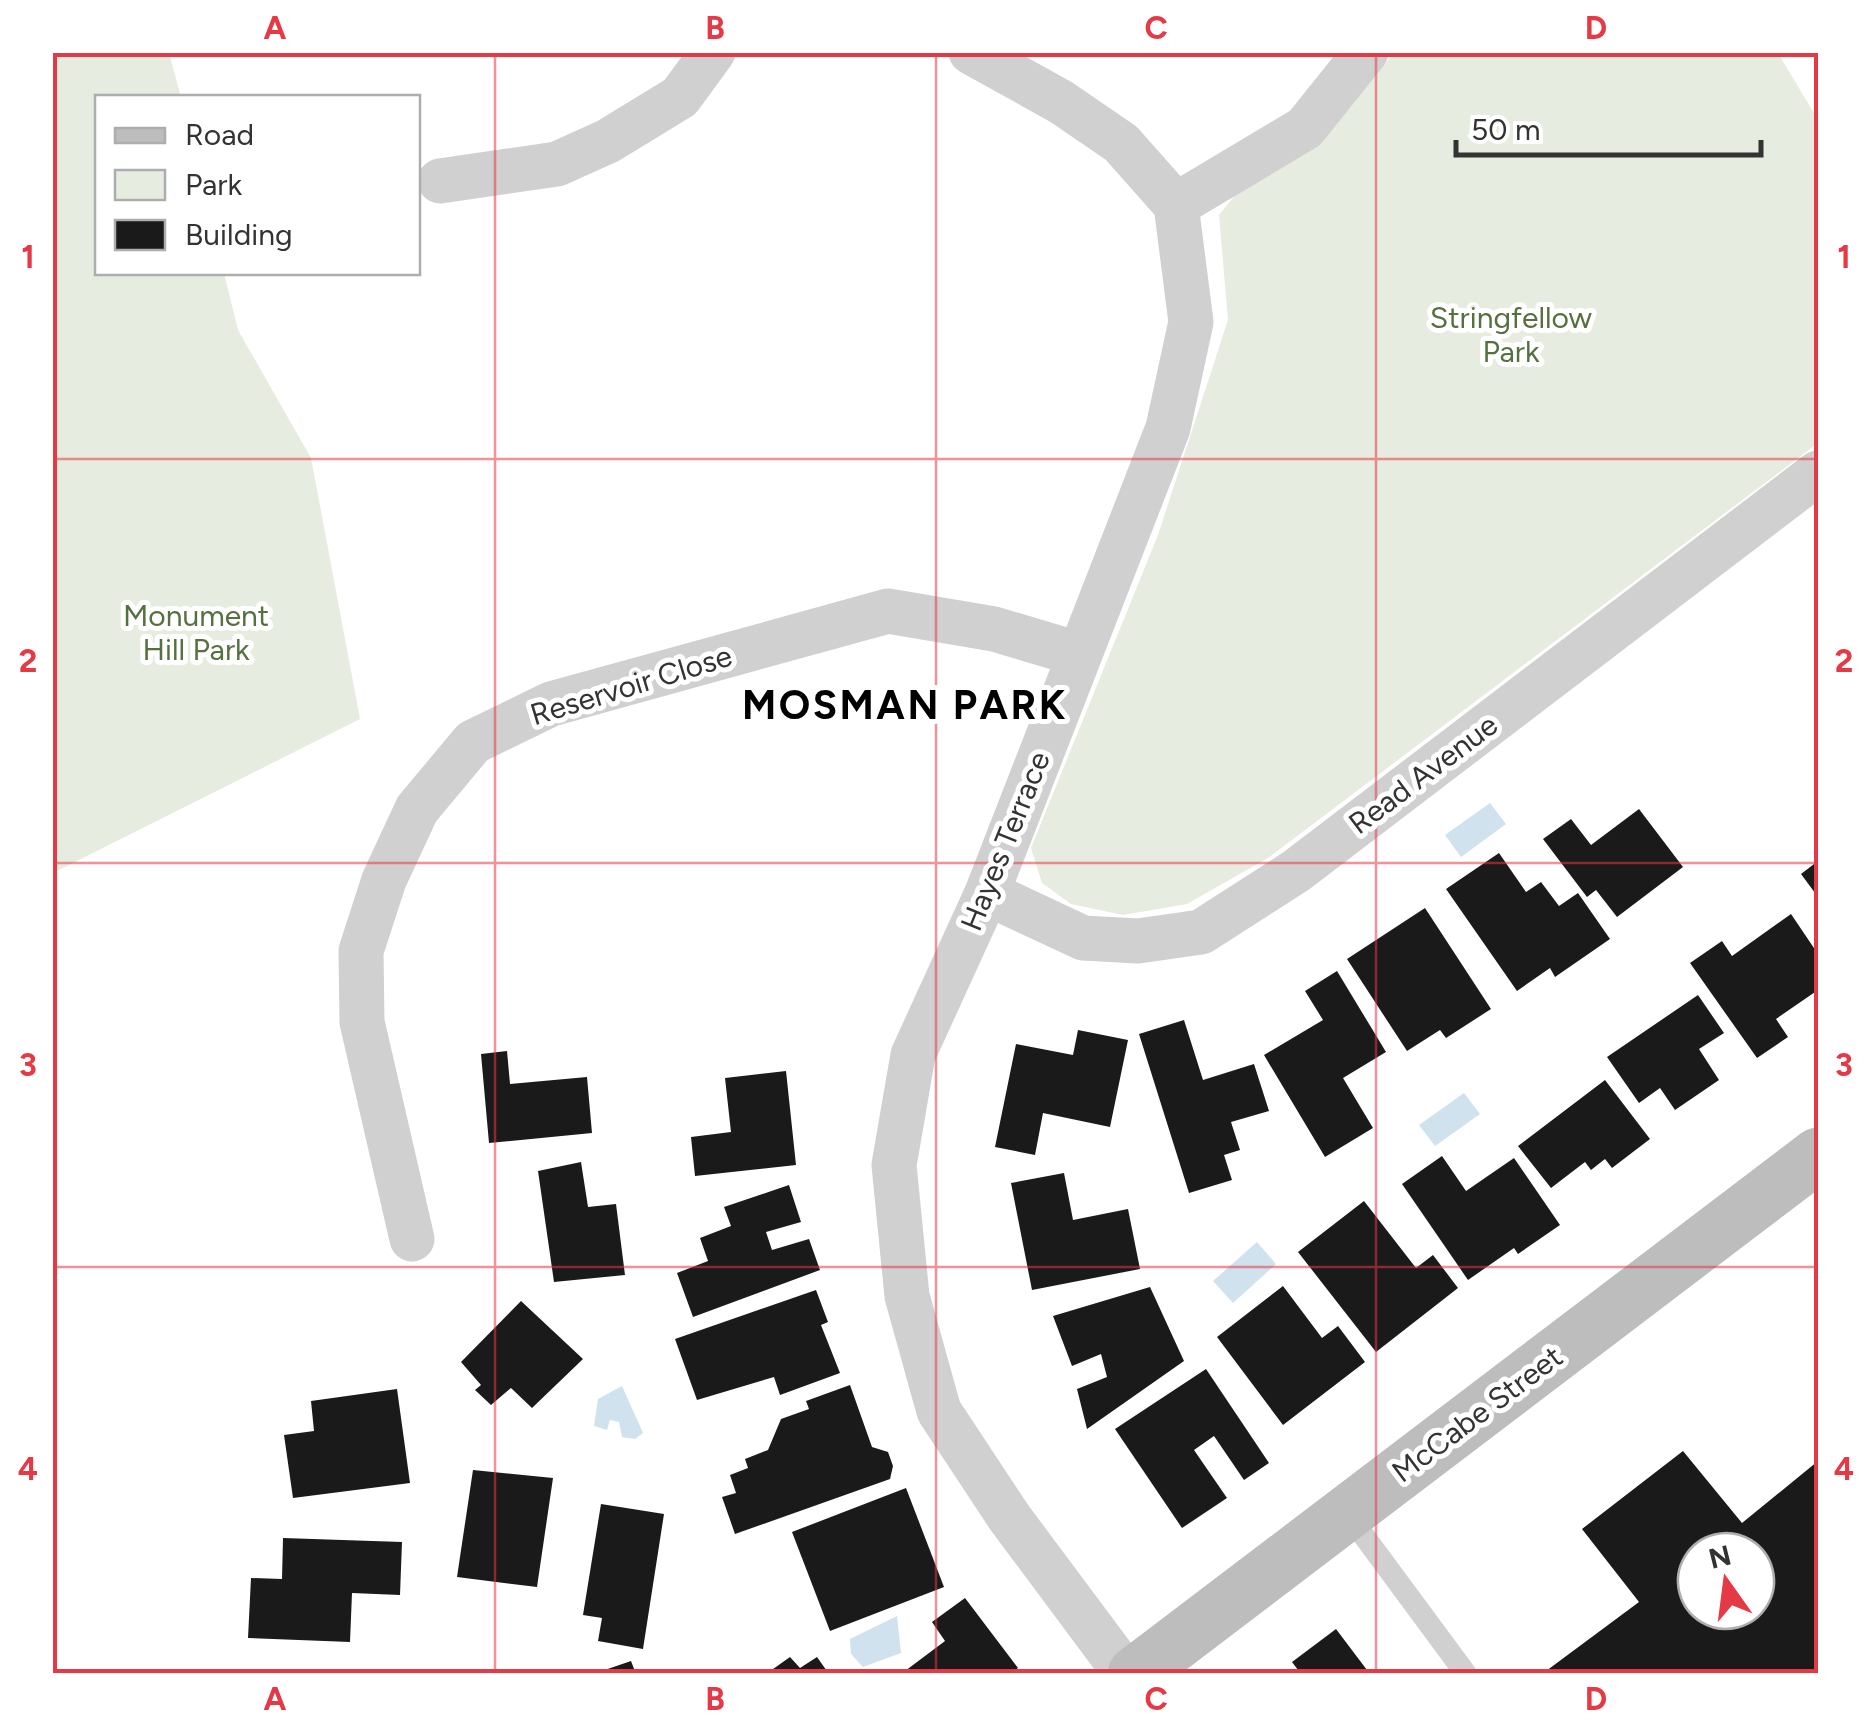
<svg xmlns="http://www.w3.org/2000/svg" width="1871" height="1726" font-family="Figtree,sans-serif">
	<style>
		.green { fill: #e6ecdf }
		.water { fill: #cfe2ee }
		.building { fill: #1a1a1a; fill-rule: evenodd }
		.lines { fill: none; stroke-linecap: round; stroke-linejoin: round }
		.lane { stroke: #d0d0d0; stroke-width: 22 }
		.street { stroke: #d0d0d0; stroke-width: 45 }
		.secondary { stroke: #bdbdbd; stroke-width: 55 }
		.grid { fill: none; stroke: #e63946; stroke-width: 2.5; stroke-opacity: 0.55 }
		.labels { text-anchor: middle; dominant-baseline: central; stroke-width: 10; stroke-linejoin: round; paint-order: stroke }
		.park-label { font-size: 30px; fill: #56703f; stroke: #fff }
		.street-label { font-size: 30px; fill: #333; stroke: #fff }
		.district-label { font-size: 40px; font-weight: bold; letter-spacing: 2.5px; fill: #000; stroke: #fff }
		.neatline { fill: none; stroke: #e63946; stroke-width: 4 }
		.grid-label { font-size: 32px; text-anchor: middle; font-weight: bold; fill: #e63946 }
	</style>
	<rect width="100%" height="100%" fill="#fff"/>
	<g class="green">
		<polygon points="53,52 169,53 181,97 98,98 98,272 224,273 238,330 311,458 360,719 53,873"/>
		<polygon points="1394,53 1778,53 1818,120 1818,443 1268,858 1187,904 1123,915 1071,904 1042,883 1031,848 1158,535 1228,320 1219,215 1241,188 1335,126"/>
	</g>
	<g class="water">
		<polygon points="1490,803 1506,824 1461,857 1445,835"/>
		<polygon points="1464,1093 1480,1114 1435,1146 1419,1125"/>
		<polygon points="1257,1242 1276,1264 1233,1303 1213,1281"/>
		<polygon points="622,1386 643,1433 635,1439 622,1437 619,1422 610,1420 607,1430 594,1426 598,1399"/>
		<polygon points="897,1616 901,1653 863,1667 851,1654 850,1639"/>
	</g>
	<g class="building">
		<polygon points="1639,809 1683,867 1617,917 1596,890 1587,897 1543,839 1571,819 1591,845"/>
		<polygon points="1499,853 1526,892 1541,882 1559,906 1578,893 1610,939 1555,977 1550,968 1517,991 1446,889"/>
		<polygon points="1818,861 1818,897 1801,874"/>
		<polygon points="1425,908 1491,1009 1446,1038 1440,1030 1407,1051 1347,959"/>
		<polygon points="1791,914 1818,954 1818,990 1776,1019 1788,1037 1757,1058 1690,963 1722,941 1732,956"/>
		<polygon points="1337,971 1386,1052 1343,1078 1373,1128 1325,1157 1264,1055 1323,1020 1305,991"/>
		<polygon points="1698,995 1724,1033 1699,1049 1719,1080 1675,1110 1660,1088 1639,1103 1607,1057"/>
		<polygon points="1184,1020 1203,1080 1254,1064 1269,1111 1231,1122 1240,1150 1224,1155 1232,1180 1189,1193 1139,1034"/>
		<polygon points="1078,1030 1128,1040 1110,1127 1043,1113 1035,1155 995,1147 1016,1044 1073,1055"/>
		<polygon points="507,1051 510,1084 587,1077 592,1133 489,1143 481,1054"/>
		<polygon points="786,1071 796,1165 695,1176 691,1137 731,1132 725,1078"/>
		<polygon points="1605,1080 1650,1139 1612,1168 1605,1159 1591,1170 1585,1162 1551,1188 1518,1146"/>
		<polygon points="1442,1156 1466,1191 1514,1158 1560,1225 1518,1254 1514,1248 1468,1280 1402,1184"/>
		<polygon points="581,1162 588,1207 616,1204 625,1275 554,1282 538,1171"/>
		<polygon points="1064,1173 1073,1220 1128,1209 1140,1269 1032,1290 1011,1183"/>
		<polygon points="789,1185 801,1222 766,1232 772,1250 809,1239 820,1270 693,1317 677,1273 708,1261 700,1238 731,1226 724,1207"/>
		<polygon points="1364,1201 1416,1268 1433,1255 1458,1288 1376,1352 1298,1252"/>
		<polygon points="1283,1286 1322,1338 1338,1326 1365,1362 1283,1425 1217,1337"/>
		<polygon points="1150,1287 1184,1361 1087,1429 1077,1389 1107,1377 1101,1354 1072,1366 1053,1316"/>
		<polygon points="816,1290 828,1322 821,1325 840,1373 780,1395 774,1377 697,1400 675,1339"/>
		<polygon points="521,1301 583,1359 532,1408 511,1388 491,1405 475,1390 481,1385 461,1362"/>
		<polygon points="1206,1369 1269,1463 1244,1480 1214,1436 1194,1450 1227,1498 1182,1528 1115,1429"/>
		<polygon points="850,1385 872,1447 888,1452 893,1466 890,1479 735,1534 722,1497 736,1493 730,1475 748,1468 745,1459 768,1450 781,1419 809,1409 806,1401"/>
		<polygon points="397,1389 410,1483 293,1498 284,1435 314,1431 311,1401"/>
		<path d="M1683 1451 1742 1523 1818 1461V1674H1542L1639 1602 1582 1529ZM1696 1551H1756V1611H1696Z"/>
		<polygon points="473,1470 553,1478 537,1587 457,1577"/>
		<polygon points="906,1488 944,1587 830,1631 792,1532"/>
		<polygon points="601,1504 664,1514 643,1649 598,1641 602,1618 583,1615"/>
		<polygon points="283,1538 402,1542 400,1595 352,1593 350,1642 248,1638 251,1578 282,1579"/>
		<polygon points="965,1598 1018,1668 1010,1674 901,1674 945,1641 932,1622"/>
		<polygon points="1336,1629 1370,1674 1301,1674 1292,1662"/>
		<polygon points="790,1657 800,1668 817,1657 829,1674 766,1674"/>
		<polygon points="631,1661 636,1674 596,1674 596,1673"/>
	</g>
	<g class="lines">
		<polyline class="lane" points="1347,1513 1466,1674"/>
		<g class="street">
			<polyline points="971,52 1061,102 1121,143 1176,205"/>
			<polyline points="440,181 557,164 608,141 680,97 713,52"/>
			<polyline points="1176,205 1305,128 1366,52"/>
			<polyline points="987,893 1083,938 1138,941 1201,932 1296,871 1818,473"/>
			<polyline points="412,1239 362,1022 361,951 384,880 417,809 473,742 551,704 888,611 994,629 1078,654"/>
			<polyline points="1126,1674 1009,1517 939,1411 907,1296 894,1165 913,1055 987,893 1168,428 1191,322 1176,205"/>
		</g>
		<polyline class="secondary" points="1135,1674 1818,1155"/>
	</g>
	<path class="grid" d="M495 52V1674M936 52V1674M1376 52V1674M52 459H1818M52 863H1818M52 1267H1818"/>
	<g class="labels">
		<g class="park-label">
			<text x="1511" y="317">Stringfellow<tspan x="1511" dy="34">Park</tspan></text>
			<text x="196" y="615">Monument<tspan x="196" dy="34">Hill Park</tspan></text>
		</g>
		<g class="street-label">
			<text transform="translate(631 685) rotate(-17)">Reservoir Close</text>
			<text transform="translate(1423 774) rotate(-37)">Read Avenue</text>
			<text transform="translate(1005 841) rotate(-68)">Hayes Terrace</text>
			<text transform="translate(1477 1414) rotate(-37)">McCabe Street</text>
		</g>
		<g class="district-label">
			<text x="905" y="705">MOSMAN PARK</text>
		</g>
	</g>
	<rect width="1871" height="1726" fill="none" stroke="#ffffff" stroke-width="110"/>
	<rect x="95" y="95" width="325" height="180" fill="#ffffff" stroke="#adadad" stroke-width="2.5"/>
	<rect x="115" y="128" width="50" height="15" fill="#bdbdbd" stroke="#adadad" stroke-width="2.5"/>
	<text x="185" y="145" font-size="30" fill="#333333">Road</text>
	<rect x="115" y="170" width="50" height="30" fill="#e6ecdf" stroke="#adadad" stroke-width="2.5"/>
	<text x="185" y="195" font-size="30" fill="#333333">Park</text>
	<rect x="115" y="220" width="50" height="30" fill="#1a1a1a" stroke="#adadad" stroke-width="2.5"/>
	<text x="185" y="245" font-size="30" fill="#333333">Building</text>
	<g transform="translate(1726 1581) rotate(346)"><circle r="48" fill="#ffffff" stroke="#adadad" stroke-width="2.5"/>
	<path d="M0-8L18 38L0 25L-18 38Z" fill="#e63946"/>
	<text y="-15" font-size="28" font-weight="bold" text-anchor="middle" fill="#333333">N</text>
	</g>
	<path d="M1456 140v15h305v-15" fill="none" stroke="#333333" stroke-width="5"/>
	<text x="1471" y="140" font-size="30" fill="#333333" stroke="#ffffff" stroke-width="8" paint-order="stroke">50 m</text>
	<rect x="55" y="55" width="1761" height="1616" class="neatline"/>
	<g class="grid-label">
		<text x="275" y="39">A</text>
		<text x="715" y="39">B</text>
		<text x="1156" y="39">C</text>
		<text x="1596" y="39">D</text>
		<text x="28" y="268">1</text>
		<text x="1844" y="268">1</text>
		<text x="28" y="672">2</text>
		<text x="1844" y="672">2</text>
		<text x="28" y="1076">3</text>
		<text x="1844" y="1076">3</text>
		<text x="28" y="1480">4</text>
		<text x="1844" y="1480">4</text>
		<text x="275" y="1710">A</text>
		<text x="715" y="1710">B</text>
		<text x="1156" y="1710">C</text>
		<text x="1596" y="1710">D</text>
	</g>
</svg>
